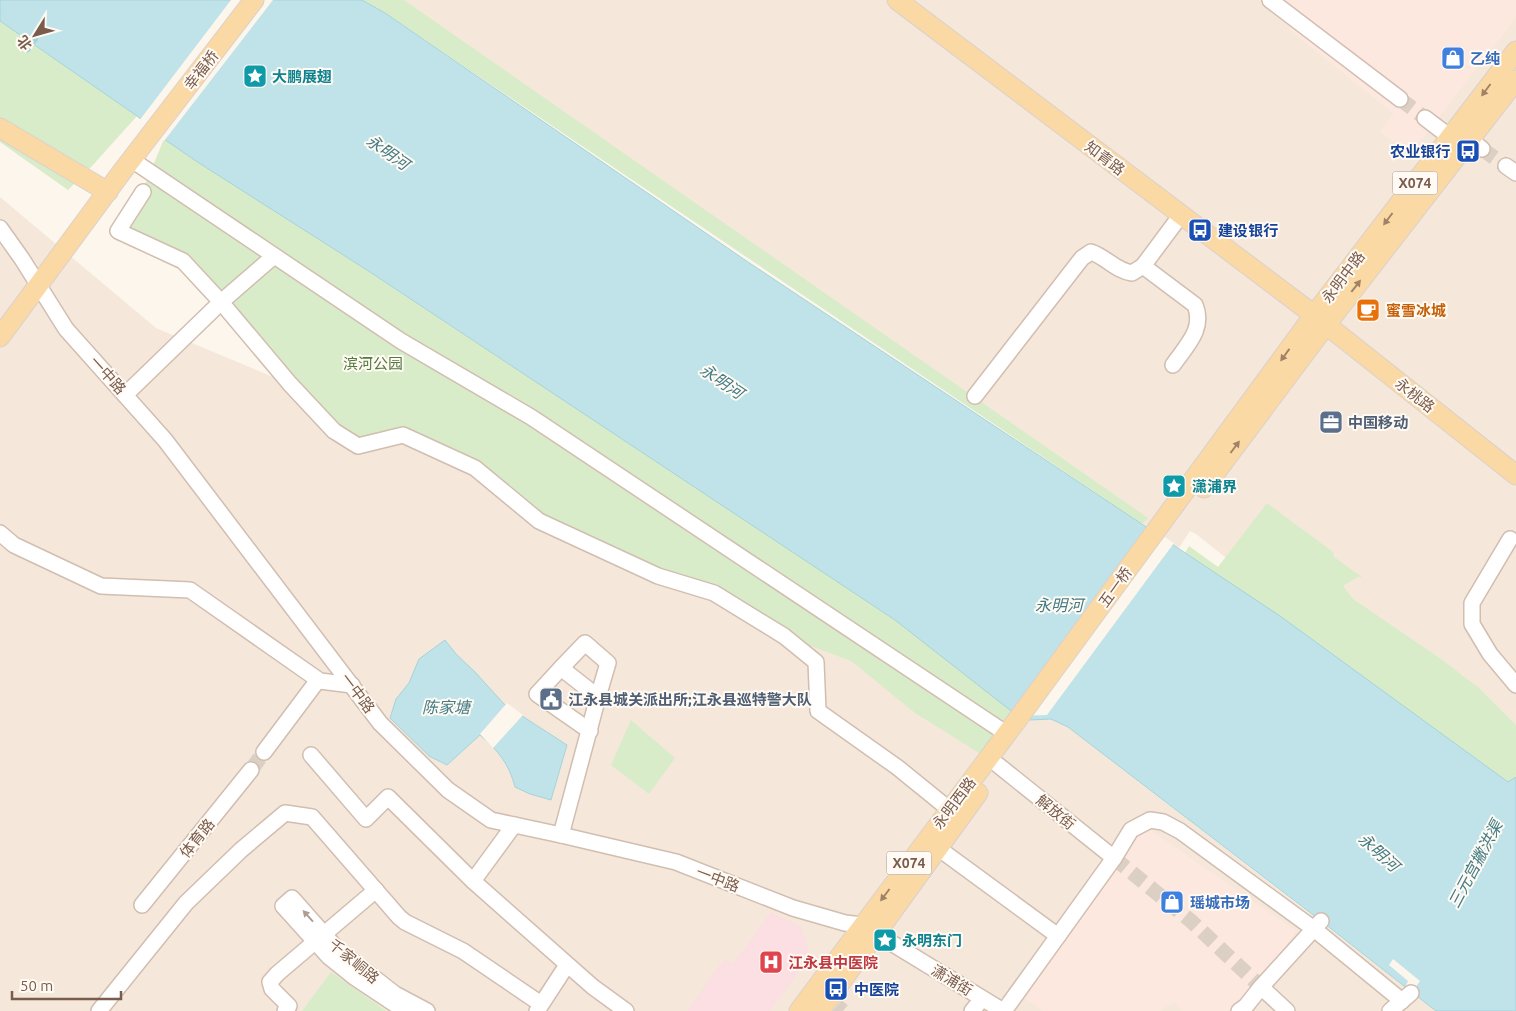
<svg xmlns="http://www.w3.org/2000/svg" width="1516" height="1011" font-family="Ubuntu,'Noto Sans SC',sans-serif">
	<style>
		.residential { fill: #f5e8da }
		.commercial { fill: #fde8e0 }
		.medical { fill: #fbdfe3 }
		.green { fill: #d8ecc9 }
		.water { fill: #bfe3e8; stroke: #a5d3da }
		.pier { fill: #fdf6ec }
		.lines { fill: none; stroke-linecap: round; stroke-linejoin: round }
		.stream { stroke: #a5d3da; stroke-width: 4.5 }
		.minor-tunnel { stroke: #dcd0c4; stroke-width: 15; stroke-dasharray: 15 8; stroke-linecap: butt }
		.minor-casing { stroke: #d1beb0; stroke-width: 18 }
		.major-casing { stroke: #dad1cd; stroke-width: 21 }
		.minor { stroke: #fff; stroke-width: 15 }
		.major { stroke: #fbd9a5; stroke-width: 19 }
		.oneway { fill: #a18267 }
		.oneway2 { fill: #af9d94 }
		.labels { text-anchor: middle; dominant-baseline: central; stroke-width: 4; stroke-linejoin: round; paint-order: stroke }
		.shield { fill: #fffaf3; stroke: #a28b7f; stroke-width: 1 }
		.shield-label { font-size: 14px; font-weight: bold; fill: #7a5c4d }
		.shop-label { font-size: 15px; font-weight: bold; fill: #366cbe; stroke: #fffaf3; text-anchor: start }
		.street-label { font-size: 15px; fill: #7a5c4d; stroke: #fffaf3 }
		.culture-label { font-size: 15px; font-weight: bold; fill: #0d838f; stroke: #fffaf3; text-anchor: start }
		.transit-label { font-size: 15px; font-weight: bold; fill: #164399; stroke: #fffaf3; text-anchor: start }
		.food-label { font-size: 15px; font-weight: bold; fill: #c56008; stroke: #fffaf3; text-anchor: start }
		.park-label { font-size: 15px; fill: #537a41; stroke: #fffaf3 }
		.service-label { font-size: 15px; font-weight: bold; fill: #4e5e75; stroke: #fffaf3; text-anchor: start }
		.health-label { font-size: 15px; font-weight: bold; fill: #be3a42; stroke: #fffaf3; text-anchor: start }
		.water-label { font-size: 16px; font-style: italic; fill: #437c86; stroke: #fffaf3 }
	</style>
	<rect width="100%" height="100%" fill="#fdf6ec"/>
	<g class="residential">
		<polygon points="387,0 1516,0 1516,788 1196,534 1190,531 1178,549"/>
		<polygon points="0,197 156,328 290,384 485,348 1051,719 1068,727 1436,1011 0,1011"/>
	</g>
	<g class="commercial">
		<polygon points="1283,0 1516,0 1516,17 1410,155 1380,131 1394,114 1289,29 1301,14"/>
		<polygon points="1150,830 1296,931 1242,1006 1230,1011 1182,1011 1174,1002 1159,1011 1043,1011 1025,998 1112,872 1121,847"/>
	</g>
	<polygon class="medical" points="771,912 802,927 810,957 770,1011 687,1011 724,959 733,964"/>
	<g class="green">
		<polygon points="362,0 404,0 1148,518 1142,524 385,13"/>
		<polygon points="0,21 137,116 92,166 68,190 0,142"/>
		<polygon points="164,139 367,270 895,620 1020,716 987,758 915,713 851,661 784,636 714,593 586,546 475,468 404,435 358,446 183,261 118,231 144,187"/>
		<polygon points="1267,503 1333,552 1334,557 1362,577 1358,577 1343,586 1353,599 1441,659 1479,688 1516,725 1516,775 1515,776 1516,788 1185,553 1189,546 1218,567"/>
		<polygon points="631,720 675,758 649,794 611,765"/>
		<polygon points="331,972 386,1011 302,1011"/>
	</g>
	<g class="water">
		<polygon points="0,0 362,0 385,13 748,262 1280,616 1508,782 1516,777 1516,1011 1436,1011 1321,921 1068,727 1051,719 1030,720 1015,714 895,620 367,270 199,163 164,139 137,116 0,21"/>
		<path d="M445 640 456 654 475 672 505 705 567 745 551 800 530 794 515 787C509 764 498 750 480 735L447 765 429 756 390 718 396 699 409 683 419 659Z"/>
	</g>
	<g class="pier">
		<polygon points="231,0 273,0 164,141 139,121"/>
		<polygon points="1148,526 1174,543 1047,715 1020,716"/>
		<polygon points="507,703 523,715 493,748 480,734"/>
		<polygon points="1393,959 1420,981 1411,993 1405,988 1408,981 1389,965"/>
	</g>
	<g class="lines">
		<polyline class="stream" points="28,50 36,39"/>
		<g class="minor-tunnel">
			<polyline points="1400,99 1425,118"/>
			<polyline points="1482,149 1506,166"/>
			<polyline points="251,770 264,752"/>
			<polyline points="1114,858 1191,921 1261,987"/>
			<polyline points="837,1006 843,1011"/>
		</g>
		<g class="minor-casing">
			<g id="minor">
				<polyline points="1270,0 1400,99"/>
				<polyline points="1425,118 1450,137"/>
				<polyline points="1470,139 1482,149"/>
				<polyline points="132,160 401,341 531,417 1007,734"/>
				<polyline points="1506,166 1516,173"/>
				<polyline points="143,192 118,231 183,261 221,302 290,384 334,431 358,446 403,435 475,468 539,521 658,576 714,593 784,636 816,662 818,711 897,767 950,810"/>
				<polyline points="0,228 22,259 66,329 165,440 380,723 448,790 491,820 561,835 676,862 793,908 845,923 862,925 1003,1011"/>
				<path d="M1143 266 1195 305C1205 329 1186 346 1173 365"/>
				<polyline points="125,395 221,302 274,256"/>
				<path d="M975 396 1082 258 1091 252C1106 257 1116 271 1132 273L1143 266 1181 215"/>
				<polyline points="0,533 14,545 101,586 190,590 320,681 352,685"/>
				<polyline points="1510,539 1472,603 1472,624 1490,654 1516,685"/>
				<polyline points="561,668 585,643 608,663 598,697"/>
				<polyline points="264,752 318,680"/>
				<polyline points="311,755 366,819 388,797 473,881"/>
				<polyline points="998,765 1114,858"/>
				<polyline points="514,825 473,881 593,987 626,1011"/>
				<polyline points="561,835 598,697 561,668 537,694 590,731"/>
				<polyline points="938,848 1058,936"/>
				<polyline points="142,905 251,770"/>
				<polyline points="1261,987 1287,1011"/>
				<polyline points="99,1011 186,903 241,850 285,813 312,817 399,917 405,922 463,951 541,1004"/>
				<polyline points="285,1011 289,1006 272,989 270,982 277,974 376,890"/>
				<polyline points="405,1011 354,977 329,957 283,906 292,898 337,949 395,994 427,1011"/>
				<polyline points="537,1011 567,965"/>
				<polyline points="972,1011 982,999"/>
				<polyline points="1004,1011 1114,858 1131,830 1150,820 1163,822 1180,831 1314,929 1402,1001"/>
				<polyline points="1239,1011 1246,1006 1261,987 1321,921"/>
				<polyline points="1390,1011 1411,993"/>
			</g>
		</g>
		<g class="major-casing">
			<g id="major">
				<polyline points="897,0 1314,315 1516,475"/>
				<polyline points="0,128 108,192"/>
				<polyline points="0,337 121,173 254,0"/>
				<polyline points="1204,488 1326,325 1516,80"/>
				<polyline points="799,1011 1020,716 1314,315 1516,51"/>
				<polyline points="820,1011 978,793"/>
			</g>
		</g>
		<use href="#minor" class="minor"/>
		<use href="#major" class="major"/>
	</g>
	<defs><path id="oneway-solid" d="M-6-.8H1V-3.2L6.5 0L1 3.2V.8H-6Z" transform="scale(1.25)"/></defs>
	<g class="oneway">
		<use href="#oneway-solid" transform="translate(1486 90) rotate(127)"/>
		<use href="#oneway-solid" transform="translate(1388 219) rotate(127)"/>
		<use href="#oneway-solid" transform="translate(1356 286) rotate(-52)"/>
		<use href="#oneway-solid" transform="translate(1285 355) rotate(126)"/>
		<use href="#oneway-solid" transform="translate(1235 447) rotate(-53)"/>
		<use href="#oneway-solid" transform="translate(885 895) rotate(127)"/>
	</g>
	<use class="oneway2" href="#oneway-solid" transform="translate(308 916) rotate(-132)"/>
	<defs>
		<g id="shop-square" transform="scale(1.25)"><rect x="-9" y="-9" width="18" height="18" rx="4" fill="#3f7fe0" stroke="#fffaf3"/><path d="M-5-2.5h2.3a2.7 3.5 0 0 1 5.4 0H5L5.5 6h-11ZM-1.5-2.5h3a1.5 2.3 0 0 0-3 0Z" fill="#fff"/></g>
		<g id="sight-square" transform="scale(1.25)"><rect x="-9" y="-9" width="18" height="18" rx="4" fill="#0f9aa8" stroke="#fffaf3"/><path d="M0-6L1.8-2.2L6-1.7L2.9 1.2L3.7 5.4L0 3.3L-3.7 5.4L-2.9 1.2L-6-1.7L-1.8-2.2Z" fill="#fff"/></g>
		<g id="bus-square" transform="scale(1.25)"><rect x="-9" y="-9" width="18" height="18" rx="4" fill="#1a4fb4" stroke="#fffaf3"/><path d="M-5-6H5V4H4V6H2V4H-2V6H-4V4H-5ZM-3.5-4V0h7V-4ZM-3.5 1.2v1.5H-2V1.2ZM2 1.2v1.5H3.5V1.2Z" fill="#fff"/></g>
		<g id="cafe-square" transform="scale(1.25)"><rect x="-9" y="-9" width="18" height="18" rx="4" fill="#e8710a" stroke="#fffaf3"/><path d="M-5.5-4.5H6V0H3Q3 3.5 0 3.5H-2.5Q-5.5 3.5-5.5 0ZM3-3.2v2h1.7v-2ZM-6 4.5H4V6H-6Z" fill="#fff"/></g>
		<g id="office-square" transform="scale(1.25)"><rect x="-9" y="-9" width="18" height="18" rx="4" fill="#5c6f8a" stroke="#fffaf3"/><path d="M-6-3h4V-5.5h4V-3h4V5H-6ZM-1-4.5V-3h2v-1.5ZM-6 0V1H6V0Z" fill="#fff"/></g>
		<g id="civic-square" transform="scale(1.25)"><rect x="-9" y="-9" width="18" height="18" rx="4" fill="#5c6f8a" stroke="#fffaf3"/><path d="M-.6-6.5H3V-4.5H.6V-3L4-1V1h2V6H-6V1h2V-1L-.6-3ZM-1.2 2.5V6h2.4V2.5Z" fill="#fff"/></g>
		<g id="hospital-square" transform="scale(1.25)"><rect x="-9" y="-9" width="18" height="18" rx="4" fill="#e0444e" stroke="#fffaf3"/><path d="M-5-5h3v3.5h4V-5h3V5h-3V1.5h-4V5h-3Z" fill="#fff"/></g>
	</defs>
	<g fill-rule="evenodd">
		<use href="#shop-square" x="1453" y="58"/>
		<use href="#sight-square" x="255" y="76"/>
		<use href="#bus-square" x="1468" y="151"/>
		<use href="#bus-square" x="1200" y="230"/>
		<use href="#cafe-square" x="1368" y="310"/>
		<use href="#office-square" x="1331" y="422"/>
		<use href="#sight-square" x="1174" y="486"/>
		<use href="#civic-square" x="551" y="699"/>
		<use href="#shop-square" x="1172" y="902"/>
		<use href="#sight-square" x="885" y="940"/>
		<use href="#hospital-square" x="771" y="962"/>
		<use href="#bus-square" x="836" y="989"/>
	</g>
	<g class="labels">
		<g class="shield">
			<rect x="1392.5" y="171.5" width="45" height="23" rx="4"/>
			<rect x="886.5" y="851.5" width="45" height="23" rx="4"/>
		</g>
		<g class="shield-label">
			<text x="1415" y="183">X074</text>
			<text x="909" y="863">X074</text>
		</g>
		<g class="shop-label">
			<text x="1470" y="58">乙纯</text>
			<text x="1190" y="902">瑶城市场</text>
		</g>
		<g class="street-label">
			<text transform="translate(201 70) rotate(-52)">幸福桥</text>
			<text transform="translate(1105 158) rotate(37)">知青路</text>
			<text transform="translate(1343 277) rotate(-53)">永明中路</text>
			<text transform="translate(108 375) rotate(48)">一中路</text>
			<text transform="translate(1415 395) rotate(38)">永桃路</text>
			<text transform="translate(1115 587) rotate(-54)">五一桥</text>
			<text transform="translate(358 693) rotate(53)">一中路</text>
			<text transform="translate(954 803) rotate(-53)">永明西路</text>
			<text transform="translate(1056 812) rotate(39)">解放街</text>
			<text transform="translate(197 838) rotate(-51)">体育路</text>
			<text transform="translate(718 879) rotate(21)">一中路</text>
			<text transform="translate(354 961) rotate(40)">千家峒路</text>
			<text transform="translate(952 980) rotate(31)">潇浦街</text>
		</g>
		<g class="culture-label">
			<text x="272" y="76">大鹏展翅</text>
			<text x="1192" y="486">潇浦界</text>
			<text x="902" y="940">永明东门</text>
		</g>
		<g class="transit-label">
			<text x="1450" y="151" text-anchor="end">农业银行</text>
			<text x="1218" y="230">建设银行</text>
			<text x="854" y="989">中医院</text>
		</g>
		<g class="food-label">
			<text x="1386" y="310">蜜雪冰城</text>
		</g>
		<g class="park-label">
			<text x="373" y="363">滨河公园</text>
		</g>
		<g class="service-label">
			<text x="1348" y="422">中国移动</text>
			<text x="568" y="699">江永县城关派出所;江永县巡特警大队</text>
		</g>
		<g class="health-label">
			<text x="788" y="962">江永县中医院</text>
		</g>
		<g class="water-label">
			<text transform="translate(388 152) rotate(35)">永明河</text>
			<text transform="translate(722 381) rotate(34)">永明河</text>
			<text x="1059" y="605">永明河</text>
			<text x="446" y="707">陈家塘</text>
			<text transform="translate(1379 852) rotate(42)">永明河</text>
			<text transform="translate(1475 864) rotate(-62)">三元宫撇洪渠</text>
		</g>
	</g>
	<g transform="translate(35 35) rotate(233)" stroke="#fffaf3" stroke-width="4" paint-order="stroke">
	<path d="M0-4L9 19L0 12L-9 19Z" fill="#7a5c4d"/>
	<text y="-8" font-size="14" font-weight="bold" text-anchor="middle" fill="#7a5c4d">北</text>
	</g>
	<path d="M12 991v8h109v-8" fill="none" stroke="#7a5c4d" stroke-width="2.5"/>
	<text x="20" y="991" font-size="15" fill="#7a5c4d" stroke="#fffaf3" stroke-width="4" paint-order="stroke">50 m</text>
</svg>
